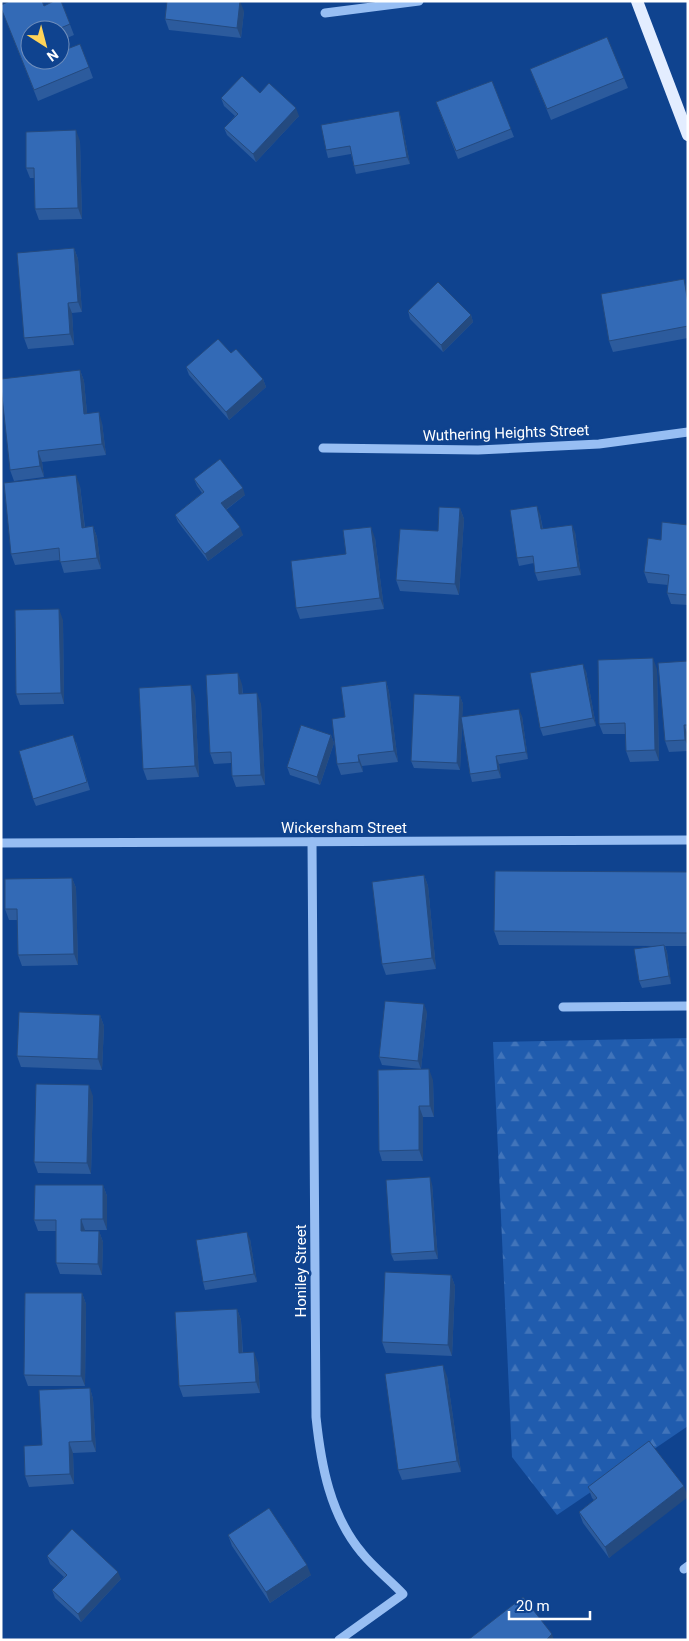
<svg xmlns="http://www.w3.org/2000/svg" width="689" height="1641" font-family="Roboto,sans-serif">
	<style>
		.forest { fill: url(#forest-firs) }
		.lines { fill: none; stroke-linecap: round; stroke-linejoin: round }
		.minor { stroke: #97bef3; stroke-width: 9 }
		.major { stroke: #e3edff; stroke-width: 12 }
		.wall { fill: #2c5b9d }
		.shaded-wall { fill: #244a7f }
		.building { fill: #336ab6; stroke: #244a7f }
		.labels { text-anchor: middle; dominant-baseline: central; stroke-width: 5; stroke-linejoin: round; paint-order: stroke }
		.street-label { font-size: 15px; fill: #fff; stroke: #0f438f }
	</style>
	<defs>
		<pattern id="forest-firs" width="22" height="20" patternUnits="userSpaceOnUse" patternTransform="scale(1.25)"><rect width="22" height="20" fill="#205cae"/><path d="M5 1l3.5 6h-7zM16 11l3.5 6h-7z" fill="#4174ba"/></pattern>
	</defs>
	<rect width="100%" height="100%" fill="#0f438f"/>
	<polygon class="forest" points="688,1038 688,1426 557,1515 512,1457 493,1042"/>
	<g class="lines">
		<g class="minor">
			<polyline points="325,13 419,1"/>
			<polyline points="323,448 478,450 599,444 688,432"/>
			<path d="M312 842 316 1417C321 1465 330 1515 362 1553 374 1568 390 1580 403 1594L339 1640"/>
			<polyline points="1,843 688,840"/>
			<polyline points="563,1007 688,1006"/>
			<polyline points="684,1569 688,1566"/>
		</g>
		<polyline class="major" points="637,1 688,135"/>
	</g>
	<g class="wall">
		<polygon points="61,1 74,35 60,41 60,30 30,30 62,51 89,67 93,78 38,101 1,8 44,6"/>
		<polygon points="244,11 241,38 169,30 165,19"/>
		<polygon points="530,69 624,78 628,88 551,120"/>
		<polygon points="492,81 514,137 458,159 436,102"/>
		<polygon points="221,98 299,116 256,162 227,135 224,128 235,116 224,106"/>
		<polygon points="399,111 401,119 410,164 356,174 351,154 328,158 326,150"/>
		<polygon points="80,141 82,219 39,220 35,209 34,178 30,178 26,168"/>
		<polygon points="74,248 78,259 82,312 72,313 74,345 28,349 24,338"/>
		<polygon points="687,290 688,338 613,352 609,341"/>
		<polygon points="408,311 471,315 473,322 443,352 410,319"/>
		<polygon points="231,353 263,379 266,387 229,420 189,375 186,367"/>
		<polygon points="80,370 84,381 87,413 102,423 106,455 42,462 44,477 14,481 10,470"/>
		<polygon points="194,479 245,495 226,510 243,535 208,561 178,522 175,515 202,493 197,486"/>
		<polygon points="80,486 85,527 93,526 97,537 101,569 64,573 60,560 15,565 11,554"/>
		<polygon points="460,508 464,519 459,595 400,591 396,580"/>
		<polygon points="540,514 543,529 575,532 581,575 538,581 535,573 534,563 519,566 517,558"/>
		<polygon points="688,525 688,605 671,604 667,593 668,585 648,583 644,572 661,540"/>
		<polygon points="375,538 384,609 300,619 296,608 346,554"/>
		<polygon points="63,620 64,704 20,705 16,694"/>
		<polygon points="688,661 688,751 669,752 665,741"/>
		<polygon points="657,669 659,761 630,762 626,751 626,734 603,734 599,724"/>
		<polygon points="586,671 596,726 543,736 540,728"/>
		<polygon points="386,681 389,692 398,762 362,766 363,772 341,775 337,764 345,717"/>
		<polygon points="242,684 243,694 261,704 265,785 236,787 232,776 231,763 214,764 210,753"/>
		<polygon points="195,696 199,777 147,780 143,769"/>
		<polygon points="460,696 463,704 462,717 522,716 528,759 499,764 501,778 472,782 470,774 462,723 460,770 414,768 411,761"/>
		<polygon points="331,735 334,743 320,785 290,775 287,767"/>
		<polygon points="76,742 90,790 36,806 33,799"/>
		<polygon points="688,872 688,946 665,946 667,952 671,984 642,988 639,981 656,946 499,945 494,931"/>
		<polygon points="424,875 428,886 436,969 386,975 382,964"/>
		<polygon points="72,878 76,888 78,965 22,966 18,955 18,920 9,920 5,909"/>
		<polygon points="427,1012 421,1069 382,1065 379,1057"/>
		<polygon points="100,1015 104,1026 102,1070 21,1067 17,1056"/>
		<polygon points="433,1080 434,1117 423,1117 423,1161 382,1161 379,1151"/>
		<polygon points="93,1096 91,1174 38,1173 34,1162"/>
		<polygon points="432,1184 438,1259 394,1261 391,1254"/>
		<polygon points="103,1185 107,1196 107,1230 85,1230 85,1231 99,1231 103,1242 102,1275 60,1274 56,1263 56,1231 38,1231 34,1220"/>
		<polygon points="250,1239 257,1282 205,1290 203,1282"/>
		<polygon points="451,1275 455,1286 452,1356 386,1353 382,1342"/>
		<polygon points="82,1293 86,1304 85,1386 28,1386 24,1375"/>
		<polygon points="237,1309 241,1320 243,1353 258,1363 260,1393 183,1397 179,1386"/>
		<polygon points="447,1376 461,1472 402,1480 398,1470"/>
		<polygon points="90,1388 93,1399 96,1452 73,1453 74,1484 29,1487 25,1476 42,1445"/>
		<polygon points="684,1486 609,1558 583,1523 579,1512 594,1500 592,1498 588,1487"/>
		<polygon points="228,1535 311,1575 270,1603 232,1546"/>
		<polygon points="47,1556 121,1579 81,1622 55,1598 52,1590 64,1577 50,1564"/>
	</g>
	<g class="shaded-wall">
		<polygon points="240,1 244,11 241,38 237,28"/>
		<polygon points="296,108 299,116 256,162 253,154"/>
		<polygon points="399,111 401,119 410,164 407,157"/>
		<polygon points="76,130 80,141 82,219 78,208"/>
		<polygon points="74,248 78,259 82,312 78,302"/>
		<polygon points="684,279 687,290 688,303"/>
		<polygon points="68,303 72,313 74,345 70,334"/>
		<polygon points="471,315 473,322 443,352 441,345"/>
		<polygon points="80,370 84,381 88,424 84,414"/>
		<polygon points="263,379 266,387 229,420 226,412"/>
		<polygon points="99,412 102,423 106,455 102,444"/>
		<polygon points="38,451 42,462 44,477 40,466"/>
		<polygon points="76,475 80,486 86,539 82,528"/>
		<polygon points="243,488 245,495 224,511 221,503"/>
		<polygon points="537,506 540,514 544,537 541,529"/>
		<polygon points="460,508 464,519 459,595 455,584"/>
		<polygon points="572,525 575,532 581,575 578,567"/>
		<polygon points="93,526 97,537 101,569 97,558"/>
		<polygon points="240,527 243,535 208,561 205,554"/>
		<polygon points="371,527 375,538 384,609 380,598"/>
		<polygon points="59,609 63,620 64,704 61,693"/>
		<polygon points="653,658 657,669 659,761 655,750"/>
		<polygon points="583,664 586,671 596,726 593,718"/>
		<polygon points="238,673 242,684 243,705 239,694"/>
		<polygon points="386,681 389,692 398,762 394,751"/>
		<polygon points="191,685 195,696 199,777 195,766"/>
		<polygon points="257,693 261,704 265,785 261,775"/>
		<polygon points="460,696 463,704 460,770 457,763"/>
		<polygon points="519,709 522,716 528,759 526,752"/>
		<polygon points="684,725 688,735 688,746 685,740"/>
		<polygon points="331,735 334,743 320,785 317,777"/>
		<polygon points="358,755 362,766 363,772 359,762"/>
		<polygon points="496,756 499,764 501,778 498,770"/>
		<polygon points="424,875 428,886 436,969 432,958"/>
		<polygon points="72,878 76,888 78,965 74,954"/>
		<polygon points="664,945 667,952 671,984 669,976"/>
		<polygon points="424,1004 427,1012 421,1069 418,1061"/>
		<polygon points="100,1015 104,1026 102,1070 98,1059"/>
		<polygon points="429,1069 433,1080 434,1117 430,1106"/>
		<polygon points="89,1085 93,1096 91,1174 87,1163"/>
		<polygon points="419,1106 423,1117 423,1161 419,1150"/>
		<polygon points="430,1177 432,1184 438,1259 435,1251"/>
		<polygon points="103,1185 107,1196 107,1230 103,1219"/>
		<polygon points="81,1219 85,1230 85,1241 81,1231"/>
		<polygon points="99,1231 103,1242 102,1275 98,1264"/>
		<polygon points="247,1232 250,1239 257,1282 254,1274"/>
		<polygon points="451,1275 455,1286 452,1356 448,1345"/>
		<polygon points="82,1293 86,1304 85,1386 81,1376"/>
		<polygon points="237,1309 241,1320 243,1364 239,1353"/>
		<polygon points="254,1352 258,1363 260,1393 256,1382"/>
		<polygon points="443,1365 447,1376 461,1472 457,1461"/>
		<polygon points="90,1388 93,1399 96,1452 92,1441"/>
		<polygon points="69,1442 73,1453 74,1484 70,1474"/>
		<polygon points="684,1486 688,1497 609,1558 605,1547"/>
		<polygon points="307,1565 311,1575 270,1603 266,1592"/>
		<polygon points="118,1572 121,1579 81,1622 78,1614"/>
		<polygon points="552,1634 554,1640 546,1640"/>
	</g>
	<g class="building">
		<polygon points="10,1 42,1 44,6 54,1 61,1 70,24 56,30 30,30 30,60 60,60 60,47 62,51 80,44 89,67 34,90 1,8 1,5"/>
		<polygon points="167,1 240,1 237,28 165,19"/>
		<polygon points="607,37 624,78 547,109 530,69"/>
		<polygon points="242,76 260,93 269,83 296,108 253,154 224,128 238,114 221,98"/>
		<polygon points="492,81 511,129 456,151 436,102"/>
		<polygon points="399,111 407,157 354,166 350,146 326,150 321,125"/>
		<polygon points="76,130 78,208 35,209 34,168 26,168 26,132"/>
		<polygon points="74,248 78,302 68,303 70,334 24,338 17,253"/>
		<polygon points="684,279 688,303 688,326 609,341 601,294"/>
		<polygon points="438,282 471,315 441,345 408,311"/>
		<polygon points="218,339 231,353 236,349 263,379 226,412 186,367"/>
		<polygon points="80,370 84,414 99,412 102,444 38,451 40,466 10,470 1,387 1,379"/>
		<polygon points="220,459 243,488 221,503 240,527 205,554 175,515 204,492 194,479"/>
		<polygon points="76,475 82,528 93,526 97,558 60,562 59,548 11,554 4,483"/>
		<polygon points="537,506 541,529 572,525 578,567 535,573 533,556 517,558 510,510"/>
		<polygon points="439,507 460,508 455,584 396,580 400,529 438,531"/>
		<polygon points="662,522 688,525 687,595 667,593 669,575 644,572 648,538 661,540"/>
		<polygon points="371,527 380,598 296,608 291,561 346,554 343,530"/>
		<polygon points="59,609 61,693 16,694 15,610"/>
		<polygon points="653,658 655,750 626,751 625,723 599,724 598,660"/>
		<polygon points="688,661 688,725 684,725 685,740 665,741 658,663"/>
		<polygon points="583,664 593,718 540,728 530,673"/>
		<polygon points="238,673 239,694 257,693 261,775 232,776 231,752 210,753 206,675"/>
		<polygon points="386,681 394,751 358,755 359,762 337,764 332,719 345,717 341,687"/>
		<polygon points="191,685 195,766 143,769 139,688"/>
		<polygon points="414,694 460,696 457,763 411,761"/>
		<polygon points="519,709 526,752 496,756 498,770 470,774 461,717"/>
		<polygon points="301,725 331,735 317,777 287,767"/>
		<polygon points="73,735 87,782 33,799 19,751"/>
		<polygon points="495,871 688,872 688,933 494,931"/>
		<polygon points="424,875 432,958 382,964 372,882"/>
		<polygon points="72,878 74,954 18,955 17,909 5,909 5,879"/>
		<polygon points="664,945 669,976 639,981 634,949"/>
		<polygon points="385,1001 424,1004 418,1061 379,1057"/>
		<polygon points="19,1012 100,1015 98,1059 17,1056"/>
		<polygon points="429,1069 430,1106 419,1106 419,1150 379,1151 378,1070"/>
		<polygon points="36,1084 89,1085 87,1163 34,1162"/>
		<polygon points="430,1177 435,1251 391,1254 386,1180"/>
		<polygon points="35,1185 103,1185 103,1219 81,1219 81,1231 99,1231 98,1264 56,1263 56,1220 34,1220"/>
		<polygon points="247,1232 254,1274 203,1282 196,1240"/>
		<polygon points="385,1272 451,1275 448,1345 382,1342"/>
		<polygon points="25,1293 82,1293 81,1376 24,1375"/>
		<polygon points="237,1309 239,1353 254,1352 256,1382 179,1386 175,1312"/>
		<polygon points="443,1365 457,1461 398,1470 385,1374"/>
		<polygon points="90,1388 92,1441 69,1442 70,1474 25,1476 24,1446 42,1445 39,1390"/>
		<polygon points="649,1441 684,1486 605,1547 579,1512 597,1498 588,1487"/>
		<polygon points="269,1508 307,1565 266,1592 228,1535"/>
		<polygon points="72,1529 118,1572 78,1614 52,1590 67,1575 47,1556"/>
		<polygon points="523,1597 552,1634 546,1640 468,1640"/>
	</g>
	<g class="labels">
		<g class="street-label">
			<text transform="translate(506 433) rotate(-2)">Wuthering Heights Street</text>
			<text x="344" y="828">Wickersham Street</text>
			<text transform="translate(301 1271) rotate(-90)">Honiley Street</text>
		</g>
	</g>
	<rect width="689" height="1641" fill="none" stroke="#ffffff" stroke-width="5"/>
	<g transform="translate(45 45) rotate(144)"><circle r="24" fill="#0f438f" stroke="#6f8ebc"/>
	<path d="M0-4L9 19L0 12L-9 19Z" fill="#ffd459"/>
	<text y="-8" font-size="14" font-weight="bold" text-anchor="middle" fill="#ffffff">N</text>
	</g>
	<path d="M509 1611v8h81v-8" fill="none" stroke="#ffffff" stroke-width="2.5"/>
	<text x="516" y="1611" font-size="15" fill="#ffffff" stroke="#0f438f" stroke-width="4" paint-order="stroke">20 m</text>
</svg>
